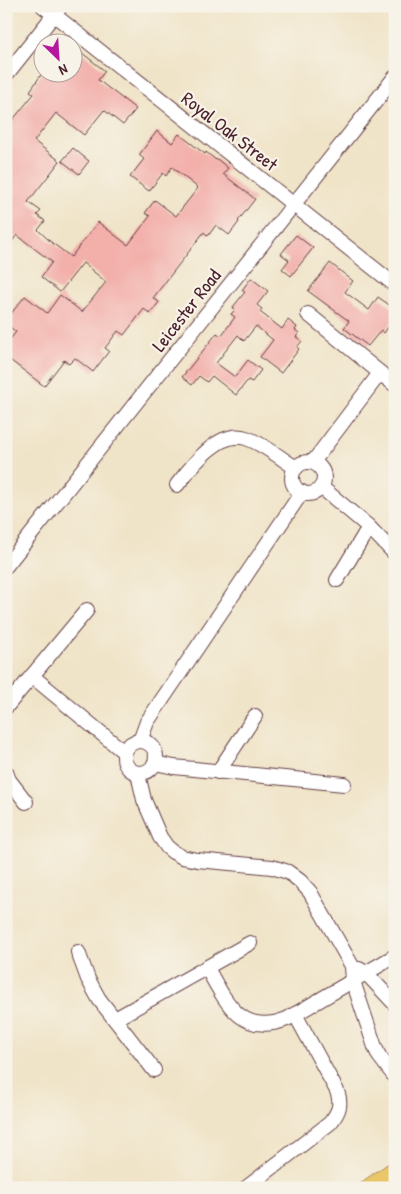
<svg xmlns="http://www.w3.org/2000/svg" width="401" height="1194" font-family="'Patrick Hand',sans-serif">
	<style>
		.building { fill: #f3afaa }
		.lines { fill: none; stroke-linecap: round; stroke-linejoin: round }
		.minor-casing { stroke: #633d43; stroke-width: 16 }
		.major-casing { stroke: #633d43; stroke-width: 19 }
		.minor { stroke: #fff; stroke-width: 14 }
		.major { stroke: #e9c769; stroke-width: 18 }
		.labels { text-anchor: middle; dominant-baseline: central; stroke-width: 4.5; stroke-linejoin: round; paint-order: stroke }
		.street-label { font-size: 19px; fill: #4a1f2b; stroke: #f7f3e8 }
	</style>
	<rect width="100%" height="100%" fill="#f7f3e8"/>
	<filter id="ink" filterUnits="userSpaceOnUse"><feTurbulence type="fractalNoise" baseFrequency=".02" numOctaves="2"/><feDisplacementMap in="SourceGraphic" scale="10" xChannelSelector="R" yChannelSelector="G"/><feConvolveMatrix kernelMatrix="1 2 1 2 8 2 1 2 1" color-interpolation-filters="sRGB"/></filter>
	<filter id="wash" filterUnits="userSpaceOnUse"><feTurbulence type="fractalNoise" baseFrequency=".0096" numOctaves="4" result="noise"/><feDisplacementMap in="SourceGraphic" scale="20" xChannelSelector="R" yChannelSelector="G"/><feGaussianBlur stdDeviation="1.12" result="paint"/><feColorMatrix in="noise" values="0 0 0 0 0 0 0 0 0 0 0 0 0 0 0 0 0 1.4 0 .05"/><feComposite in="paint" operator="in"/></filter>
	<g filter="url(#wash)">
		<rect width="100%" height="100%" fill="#f0e4c8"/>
		<g id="blocks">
			<g class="building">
				<polygon points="72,45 105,71 98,80 136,109 123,125 104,110 84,135 56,113 34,141 60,161 28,202 41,211 37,215 45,221 38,230 51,242 71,257 98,222 128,245 150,216 145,213 155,200 176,216 198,188 172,167 166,176 163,173 149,191 130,177 144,159 139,155 157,131 172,143 179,134 205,154 206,152 216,160 217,159 228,168 223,174 255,199 238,221 239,222 229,235 216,225 208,236 204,232 153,298 159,302 150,314 144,309 124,335 118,331 105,348 109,351 93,372 75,358 69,364 64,360 44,386 6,357 6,344 16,332 6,324 6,320 25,296 47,313 60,295 82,312 106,282 83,263 60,292 41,277 52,262 17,235 6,249 6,128 34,94 30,91 43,72 72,72"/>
				<polygon points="73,148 89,161 79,174 62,161"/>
				<polygon points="296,235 313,248 291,276 282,269 289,260 281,254"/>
				<polygon points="330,263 353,281 345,292 369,310 378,297 395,309 395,318 384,333 381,330 368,346 344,328 349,321 308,291"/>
				<polygon points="251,278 268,291 257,305 262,309 260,312 282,329 288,320 297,327 295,330 299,333 296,337 302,341 297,347 299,349 281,373 260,357 273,340 256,326 244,341 238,335 216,363 235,377 248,360 261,370 252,382 248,380 236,395 212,376 207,382 199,376 192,385 182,377 217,333 221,336 235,317 231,314 235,310 233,307 245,292 242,290"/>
			</g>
		</g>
	</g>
	<g filter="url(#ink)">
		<use href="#blocks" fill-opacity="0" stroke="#633d43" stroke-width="1"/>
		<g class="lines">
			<g class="minor-casing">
				<g id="minor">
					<polyline points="43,6 395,285"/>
					<polyline points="6,75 61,6"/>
					<polyline points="308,314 395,385"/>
					<polyline points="313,462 380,373"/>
					<circle cx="308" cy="478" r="16"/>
					<path d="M177 485C191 467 219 429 246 438 264 444 280 458 296 468"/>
					<polyline points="321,487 369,527 395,554"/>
					<polyline points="6,566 395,77"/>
					<polyline points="337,580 369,527"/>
					<polyline points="32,676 124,752"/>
					<polyline points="6,707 87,610"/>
					<circle cx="140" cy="757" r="16"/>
					<polyline points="140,741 147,722 302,492"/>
					<polyline points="155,763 174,767 344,784"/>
					<polyline points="6,772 9,780 26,802"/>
					<polyline points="218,772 255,716"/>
					<polyline points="138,774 144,800 160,837 167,847 173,852 182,857 197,860 272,867 288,872 300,881 310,892 352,966 353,981 375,1047 379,1056 395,1077"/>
					<polyline points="78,952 88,979 99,999 154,1070"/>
					<path d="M207 968C226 1002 241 1037 287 1019L395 956"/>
					<polyline points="359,969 366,973 395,1004"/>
					<polyline points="115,1019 250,943"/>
					<path d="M246 1188 330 1123C339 1112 342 1104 337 1091L295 1014"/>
				</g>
			</g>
			<g class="major-casing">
				<polyline id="major" points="369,1188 395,1170"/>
			</g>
			<use href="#minor" class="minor"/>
			<use href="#major" class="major"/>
		</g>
	</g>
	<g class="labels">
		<g class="street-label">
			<text transform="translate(230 131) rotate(38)">Royal Oak Street</text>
			<text transform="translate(186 310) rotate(-52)">Leicester Road</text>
		</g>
	</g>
	<rect width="401" height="1194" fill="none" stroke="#f7f3e8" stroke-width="25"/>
	<g transform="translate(58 58) rotate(155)"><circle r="24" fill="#f7f3e8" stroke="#b29e9c"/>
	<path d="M0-4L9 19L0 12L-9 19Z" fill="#b5179e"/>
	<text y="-8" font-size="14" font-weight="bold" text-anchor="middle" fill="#4a1f2b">N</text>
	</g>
</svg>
